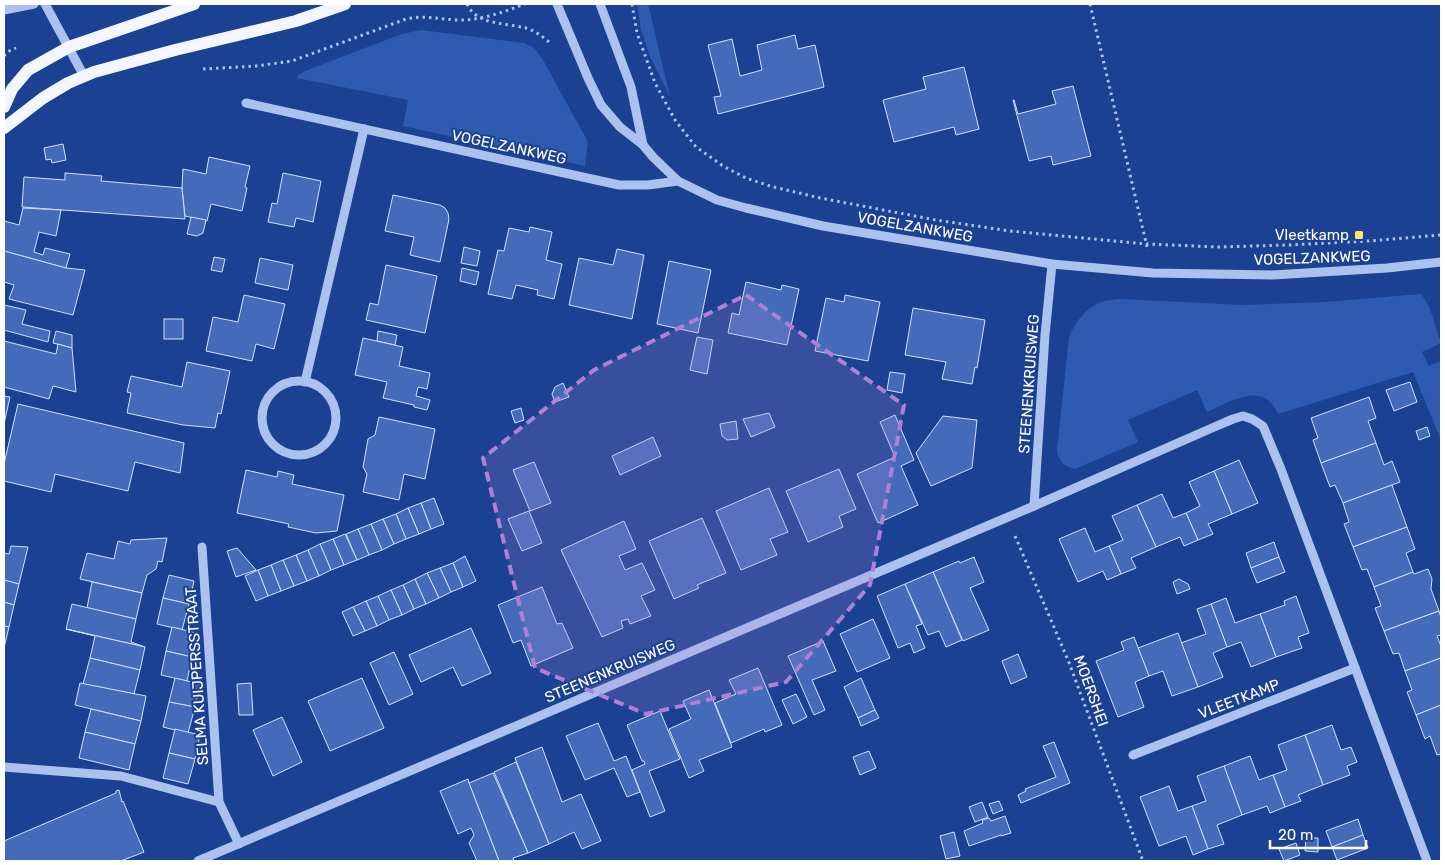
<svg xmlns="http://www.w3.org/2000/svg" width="1445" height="865" font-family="Rubik,sans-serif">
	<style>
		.green { fill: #2e5bb0 }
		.building { fill: #446bb9; stroke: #d2e0fa }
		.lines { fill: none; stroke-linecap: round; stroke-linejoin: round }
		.path { stroke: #abc2ef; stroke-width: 3; stroke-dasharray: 2.5 4; stroke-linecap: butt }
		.minor { stroke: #abc2ef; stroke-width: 9 }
		.major { stroke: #f3f6ff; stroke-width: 12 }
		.marked { fill: #b080d9; fill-opacity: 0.2; stroke: #b080d9; stroke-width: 4; stroke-dasharray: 10 6; stroke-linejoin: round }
		.poi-dot { fill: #ffe469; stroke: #1b4292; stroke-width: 2 }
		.labels { text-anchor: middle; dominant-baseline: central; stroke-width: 4; stroke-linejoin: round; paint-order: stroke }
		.street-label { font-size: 15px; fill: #fff; stroke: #1b4292 }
		.poi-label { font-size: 15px; fill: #fff; stroke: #1b4292; text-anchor: end }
	</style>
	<rect width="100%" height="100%" fill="#1b4292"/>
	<g class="green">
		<polygon points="637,4 648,4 670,97 650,56 641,30"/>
		<polygon points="421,30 524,43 534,48 543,60 588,142 585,166 403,126 408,100 297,78 298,75 310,69 402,34"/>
		<path d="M1421 294C1432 307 1435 327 1441 343L1422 352 1429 366 1441 361V440L1413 372 1278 414C1264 380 1231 401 1207 412L1197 390 1128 420 1138 442 1075 469C1064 466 1059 462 1057 450L1069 337C1075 323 1086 307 1102 302 1107 300 1113 300 1119 299L1244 305 1325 302Z"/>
	</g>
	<g class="building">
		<polygon points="795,35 798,49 815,45 824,87 718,114 714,97 721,96 708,45 732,39 740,76 762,70 757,45"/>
		<polygon points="964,67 979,129 956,135 954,127 894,142 883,100 926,89 923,77"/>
		<polygon points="1073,86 1091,156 1053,165 1051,156 1029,161 1013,100 1014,100 1018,114 1056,104 1052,91"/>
		<polygon points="63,144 66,160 52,163 51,159 46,160 44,148"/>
		<polygon points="209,157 250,166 245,187 247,188 242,211 211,204 207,221 185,216 182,188 183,169 206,174"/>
		<polygon points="65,173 102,176 101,181 182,188 185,219 22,207 24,177 65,180"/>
		<polygon points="283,173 321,181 313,222 296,218 294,227 268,222 272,203 277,204"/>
		<polygon points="393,195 440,205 445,208 448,213 449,219 440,262 410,255 414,237 385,231"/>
		<polygon points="23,208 61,210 56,236 39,232 34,252 43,255 45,248 70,254 66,268 4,251 4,221 19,225"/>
		<polygon points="191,217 206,220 203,233 197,236 187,234"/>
		<polygon points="530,227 552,232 546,260 562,264 554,299 537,295 538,290 516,285 512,299 488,294 498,250 504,251 509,228 529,232"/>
		<polygon points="464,247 480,251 477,266 461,263"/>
		<polygon points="617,249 644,255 632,319 569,305 579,258 613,265"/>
		<polygon points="4,251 66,268 85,270 73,315 9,299 14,285 4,282"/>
		<polygon points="214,257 225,259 222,272 211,270"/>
		<polygon points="260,258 293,265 288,290 255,283"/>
		<polygon points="669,261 711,270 698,333 657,324"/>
		<polygon points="386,265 437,276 425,333 366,320 370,303 378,305"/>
		<polygon points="462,268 479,272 476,285 460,281"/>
		<polygon points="746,282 781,290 782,285 799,289 787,345 728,333 732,313 739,315"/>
		<polygon points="244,295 285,304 274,349 256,344 252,361 206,351 213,317 238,322"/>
		<polygon points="845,295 880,302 868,361 815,351 826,298 844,302"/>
		<polygon points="4,305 26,310 22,324 50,331 48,342 4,330"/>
		<polygon points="913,308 985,320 977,368 975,367 972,384 942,379 946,362 905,355"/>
		<rect x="164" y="319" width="19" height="20"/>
		<polygon points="56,331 72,335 72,348 53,343"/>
		<polygon points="378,331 397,335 395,345 377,341"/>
		<polygon points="697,337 713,340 707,374 690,370"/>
		<polygon points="363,338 403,347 399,366 430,373 427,389 418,387 416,396 430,400 427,410 414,407 414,405 383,398 387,382 355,375"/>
		<polygon points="4,341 56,354 58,344 72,348 76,392 53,386 49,399 4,387"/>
		<polygon points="187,362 230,371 221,414 218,413 215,428 183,425 127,413 131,393 127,392 131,376 182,387"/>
		<polygon points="890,372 905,374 902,393 887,390"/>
		<polygon points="1410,382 1417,402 1394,411 1386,390"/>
		<polygon points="563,383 569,397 555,402 552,394 555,387"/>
		<polygon points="4,396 10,397 4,424"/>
		<polygon points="1369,397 1376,418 1368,421 1376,443 1321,463 1313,440 1318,438 1311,418"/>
		<polygon points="18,404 184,443 180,473 135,462 128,491 55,474 51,492 4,481 4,464"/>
		<polygon points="521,408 524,420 515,423 511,411"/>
		<polygon points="769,413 775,427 751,437 743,419"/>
		<polygon points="895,415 914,460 901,466 918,505 878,523 857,474 895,457 880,422"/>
		<polygon points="943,416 977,420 972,468 931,486 916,453"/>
		<polygon points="379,417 435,429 425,479 404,474 399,500 363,492 367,474 363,467 368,439 375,435"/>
		<polygon points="736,421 738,439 727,440 722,436 720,424"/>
		<polygon points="1427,427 1430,436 1419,440 1416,431"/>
		<polygon points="653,437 661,456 620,475 612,456"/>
		<polygon points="1376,443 1384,465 1392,461 1400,482 1343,503 1335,485 1330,487 1321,463"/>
		<polygon points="1239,460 1258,503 1232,514 1214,471"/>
		<polygon points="534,462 551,503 530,511 513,470"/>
		<polygon points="839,469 856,509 839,516 843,527 808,542 786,491"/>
		<polygon points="246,470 277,477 278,471 294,475 292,484 344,495 337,531 316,533 288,527 289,524 237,513"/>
		<polygon points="1214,471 1232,514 1208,524 1213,534 1198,540 1186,513 1200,506 1189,482"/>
		<polygon points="1392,485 1407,527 1353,547 1344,524 1349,522 1343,503"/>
		<polygon points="769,488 788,532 770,539 777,555 741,570 716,511"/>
		<polygon points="1162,494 1173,518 1186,513 1198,540 1184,546 1180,537 1156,547 1137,505"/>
		<polygon points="434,498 444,524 431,529 421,503"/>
		<polygon points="421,503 431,529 419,534 408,508"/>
		<polygon points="1137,505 1156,547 1131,558 1136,568 1121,574 1109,546 1123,540 1112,516"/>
		<polygon points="408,508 419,534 406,539 396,514"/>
		<polygon points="529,511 542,543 522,551 508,519"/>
		<polygon points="396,514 406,539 394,544 383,519"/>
		<polygon points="702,518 726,573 697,585 699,588 674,599 649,541"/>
		<polygon points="383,519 394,544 382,550 371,524"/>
		<polygon points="624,521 636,549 619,556 625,570 642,563 655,590 641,596 651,616 630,624 628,619 621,621 623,628 602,637 561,550"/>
		<polygon points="371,524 382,550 369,555 358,529"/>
		<polygon points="1407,527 1415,549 1406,553 1413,572 1374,587 1367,569 1362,570 1353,547"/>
		<polygon points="1085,528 1095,552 1109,546 1121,574 1107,580 1103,571 1078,582 1059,539"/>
		<polygon points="358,529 369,555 357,560 346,534"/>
		<polygon points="345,534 357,560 344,565 333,539"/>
		<polygon points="167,538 162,562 158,561 156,569 147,575 142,593 80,579 87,553 114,559 118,541 130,544 131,540"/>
		<polygon points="333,539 344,565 331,570 320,544"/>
		<polygon points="1274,542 1279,557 1251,568 1246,553"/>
		<polygon points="320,544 331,570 319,576 308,550"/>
		<polygon points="11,546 28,547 19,584 4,580 4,553 9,554"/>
		<polygon points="237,548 256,570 236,577 227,551"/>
		<polygon points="308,550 319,576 307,581 296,555"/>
		<polygon points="296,555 307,581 294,586 283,560"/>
		<polygon points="465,556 476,581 463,587 453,563"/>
		<polygon points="974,557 984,582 970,588 989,630 963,641 933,572 959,561 960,563"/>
		<polygon points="1279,557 1285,572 1257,583 1251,568"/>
		<polygon points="283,560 294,586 281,591 271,565"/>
		<polygon points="453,563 463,587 451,592 440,568"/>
		<polygon points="271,565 281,591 268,596 258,570"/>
		<polygon points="440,568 451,592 439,598 427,573"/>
		<polygon points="1428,569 1432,579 1431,589 1439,611 1384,631 1375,608 1381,606 1374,587 1413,572 1414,574"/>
		<polygon points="258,570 268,596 256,601 245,576"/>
		<polygon points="933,572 962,640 946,647 939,631 928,635 905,584"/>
		<polygon points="427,573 439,598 426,604 415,579"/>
		<polygon points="169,575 194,581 189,604 163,598"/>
		<polygon points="415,579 426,604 414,609 403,585"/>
		<polygon points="1179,579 1188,584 1190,589 1177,594 1173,582"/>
		<polygon points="4,580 19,584 14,605 4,602"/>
		<polygon points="92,582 142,593 136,619 87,608"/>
		<polygon points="905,584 922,624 916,626 925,648 914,653 910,643 898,648 877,596"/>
		<polygon points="403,585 414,609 402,615 391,590"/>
		<polygon points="542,587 557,624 562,623 573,648 531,666 521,640 513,643 498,605"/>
		<polygon points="391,590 402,615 389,620 378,596"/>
		<polygon points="378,596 389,620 377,626 366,601"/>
		<polygon points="1296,596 1309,633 1298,637 1302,648 1276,657 1260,614 1285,605 1284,601"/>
		<polygon points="163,598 189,604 182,630 157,624"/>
		<polygon points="1226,598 1235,623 1260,614 1276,657 1251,667 1241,642 1227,647 1211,604"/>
		<polygon points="366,601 377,626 365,631 353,607"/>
		<polygon points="4,602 14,605 9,627 4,626"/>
		<polygon points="72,604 136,619 131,642 145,647 66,629"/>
		<polygon points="1211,604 1227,647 1213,653 1223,677 1198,687 1181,643 1206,634 1197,609"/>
		<polygon points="353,607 365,631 353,636 342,612"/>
		<polygon points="1439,611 1441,618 1441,635 1437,636 1441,646 1441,658 1405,671 1399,653 1393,654 1384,631"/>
		<polygon points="873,619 890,658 857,672 840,634"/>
		<polygon points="4,626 9,627 4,648"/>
		<polygon points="172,627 197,633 192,657 166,651"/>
		<polygon points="471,628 491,673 462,686 453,667 421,682 409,655"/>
		<polygon points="66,629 145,647 140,670 90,658 95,636"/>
		<polygon points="1178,633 1198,687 1172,696 1163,671 1149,676 1138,648"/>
		<polygon points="1134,637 1149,676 1135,682 1144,707 1118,717 1096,661 1124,650 1121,642"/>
		<polygon points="823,641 836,671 812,680 825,710 814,715 788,656"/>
		<polygon points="166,651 192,657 187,681 161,675"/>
		<polygon points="394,652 413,694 389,705 370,663"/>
		<polygon points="1018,654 1027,677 1011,684 1002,661"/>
		<polygon points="90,658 140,670 134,694 83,684"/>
		<polygon points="1441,658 1441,705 1416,715 1407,692 1412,690 1405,671"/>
		<polygon points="758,668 782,725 765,732 764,729 731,743 715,703 736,694 729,680"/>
		<polygon points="175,678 200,684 195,707 169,702"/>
		<polygon points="362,678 384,728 330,751 308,701"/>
		<polygon points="861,678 875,710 858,718 844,687"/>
		<polygon points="80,683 146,696 141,721 75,705"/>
		<polygon points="251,683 253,715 239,715 237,684"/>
		<polygon points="709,690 732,747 699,760 704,771 689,778 669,729 691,719 683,701"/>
		<polygon points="796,694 807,717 793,724 782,700"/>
		<polygon points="169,702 195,707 188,733 163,727"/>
		<polygon points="1441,705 1441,754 1437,755 1430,736 1425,739 1416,715"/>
		<polygon points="91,709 141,721 135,744 85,732"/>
		<polygon points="875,710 879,718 861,726 858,718"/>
		<polygon points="660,711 680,759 649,771 665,811 650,817 632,770 645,764 644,761 642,761 627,725"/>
		<polygon points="282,717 302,762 273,776 253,730"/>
		<polygon points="598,723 614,761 626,756 640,792 627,797 614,768 585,780 566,736"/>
		<polygon points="1332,725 1341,750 1351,747 1357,762 1347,766 1350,775 1323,785 1305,735"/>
		<polygon points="175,729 200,735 195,759 169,753"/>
		<polygon points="85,732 135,744 129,770 79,758"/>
		<polygon points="1305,735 1323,785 1298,795 1301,801 1285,807 1273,775 1287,770 1278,745"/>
		<polygon points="1054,742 1070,783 1021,803 1018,795 1026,791 1025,789 1056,777 1043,746"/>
		<polygon points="542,747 562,802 581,794 601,841 582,849 574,832 549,844 515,758"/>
		<polygon points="869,751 876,768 860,775 853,757"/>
		<polygon points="169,753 195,759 188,784 163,778"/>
		<polygon points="1250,756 1259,780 1273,775 1285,807 1270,813 1267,806 1242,815 1224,766"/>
		<polygon points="516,762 549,844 528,853 494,772"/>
		<polygon points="1224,766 1242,815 1217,825 1224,844 1208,849 1192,806 1206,801 1197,776"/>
		<polygon points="493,773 528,853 513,858 514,861 499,861 469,783"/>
		<polygon points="468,779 469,783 499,861 477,861 469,843 474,835 471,828 458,834 440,791"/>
		<polygon points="1169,786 1178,811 1192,806 1208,849 1193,855 1186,836 1159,846 1140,797"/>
		<polygon points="119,790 122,802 123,801 144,852 121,861 4,861 4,841 116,793 116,791"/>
		<polygon points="999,801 1003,810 993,814 989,804"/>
		<polygon points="982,802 988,817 975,822 969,807"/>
		<polygon points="1005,816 1011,833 1001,836 1001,835 969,846 964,831 983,823 982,820 989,818 991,821"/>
		<polygon points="1358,819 1363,835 1332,847 1326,831"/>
		<polygon points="954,832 960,856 946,859 940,836"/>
		<polygon points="1363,835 1368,848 1337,860 1332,847"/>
		<polygon points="1306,838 1318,838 1318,852 1305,851"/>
		<polygon points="1296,843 1300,855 1284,861 1279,849"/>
	</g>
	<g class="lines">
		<g class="path">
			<path d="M467 4C476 25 506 23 526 28 535 31 542 36 549 42"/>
			<polyline points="632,4 637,33 655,83 675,120 696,147 723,166 746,178 770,186 820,198 936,220 1010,231 1146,244 1219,247 1289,245 1369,241 1441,235"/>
			<polyline points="1090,4 1148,251"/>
			<polyline points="4,56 7,52 16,48"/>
			<path d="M203 69 256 66 292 61 406 19C423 15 439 19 456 20 480 21 503 12 525 4"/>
			<polyline points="1015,536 1068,660 1143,861"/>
		</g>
		<g class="minor">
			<polyline points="45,4 84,76"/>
			<polyline points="557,4 588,78 601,105 620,127 643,145 653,157 678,181 717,200 746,208 823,226 1052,264 1153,273 1273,275 1387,268 1441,262"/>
			<polyline points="600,4 631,87 643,145"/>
			<polyline points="4,10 34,4"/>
			<polyline points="246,103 619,185 648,185 678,181"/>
			<circle cx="299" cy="418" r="37"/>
			<polyline points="305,382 364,129"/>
			<polyline points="1034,506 1045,335 1052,264"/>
			<polyline points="202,547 219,802 239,844"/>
			<polyline points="1133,755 1355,668"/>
			<polyline points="4,767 121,776 219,802"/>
			<polyline points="198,861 1034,506 1212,428 1233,419 1243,416 1252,419 1263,426 1281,469 1427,861"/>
		</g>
		<g class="major">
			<polyline points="4,107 12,89 28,70 69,47 194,4"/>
			<polyline points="4,128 43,98 68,83 94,72 175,50 296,21 345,4"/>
		</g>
	</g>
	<path class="marked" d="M746 295 904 405 870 585 786 682 646 714 535 668 483 458 594 370Z"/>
	<rect class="poi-dot" x="1354" y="230" width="10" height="10" rx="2.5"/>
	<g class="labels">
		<g class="street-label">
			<text transform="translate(509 147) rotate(12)">VOGELZANKWEG</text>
			<text transform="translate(915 227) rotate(10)">VOGELZANKWEG</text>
			<text transform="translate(1312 258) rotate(-2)">VOGELZANKWEG</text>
			<text transform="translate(1029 384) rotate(-86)">STEENENKRUISWEG</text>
			<text transform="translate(610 671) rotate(-23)">STEENENKRUISWEG</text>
			<text transform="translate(197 676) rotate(-94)">SELMA KUIJPERSSTRAAT</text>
			<text transform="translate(1091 691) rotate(70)">MOERSHEI</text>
			<text transform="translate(1239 699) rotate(-21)">VLEETKAMP</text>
		</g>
		<g class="poi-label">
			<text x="1349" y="235">Vleetkamp</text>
		</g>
	</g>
	<rect width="1445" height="865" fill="none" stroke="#ffffff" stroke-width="10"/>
	<path d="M1270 840v8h96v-8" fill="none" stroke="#ffffff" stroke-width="2.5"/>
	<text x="1278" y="840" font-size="15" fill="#ffffff" stroke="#1b4292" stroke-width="4" paint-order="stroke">20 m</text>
</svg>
